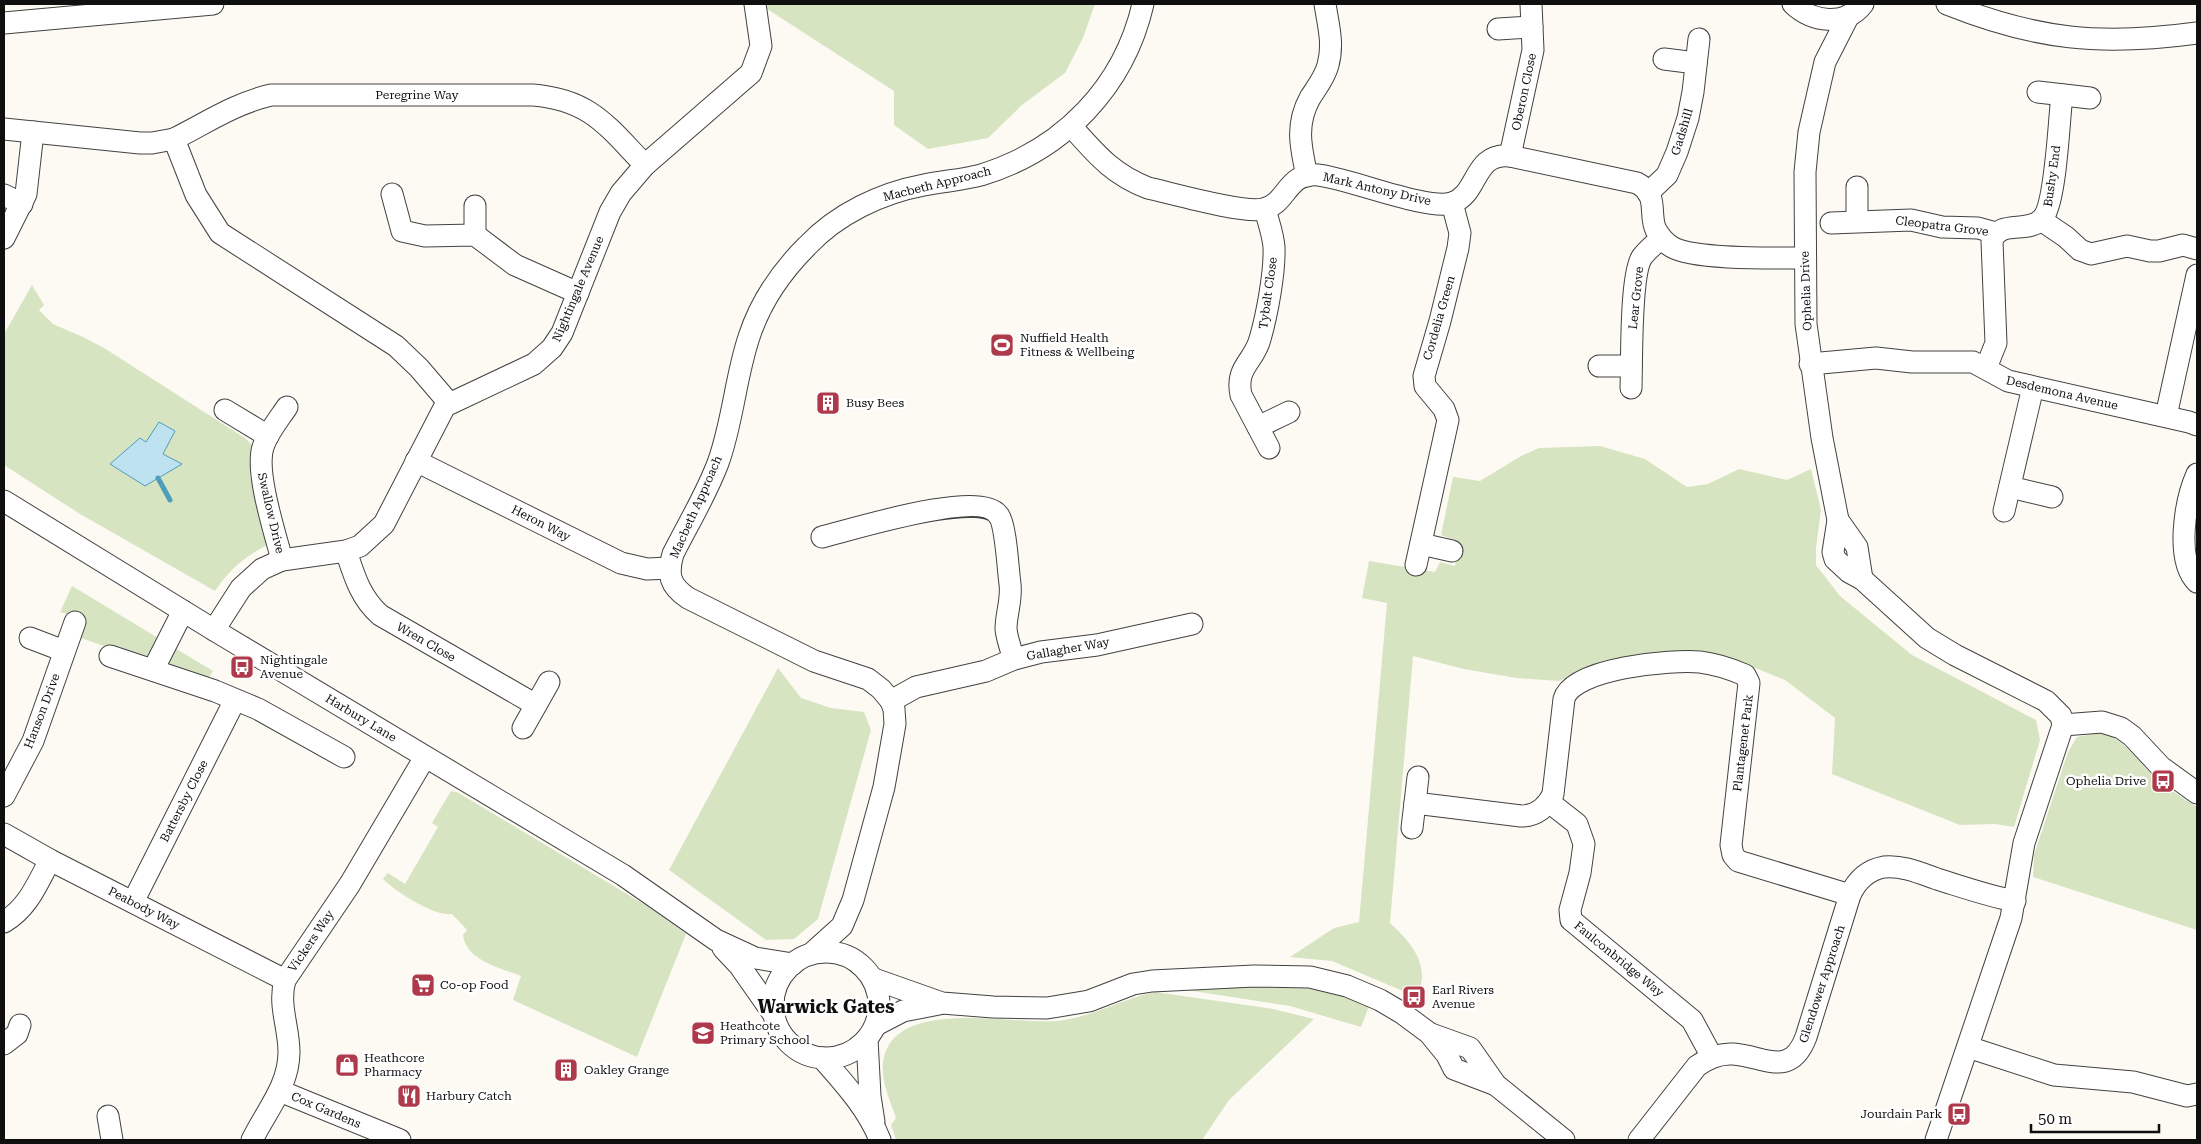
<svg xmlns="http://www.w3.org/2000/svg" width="2201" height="1144" font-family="'Roboto Serif',serif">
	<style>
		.green { fill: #d7e4c1 }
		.water { fill: #bee2ef; stroke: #4f9dbc }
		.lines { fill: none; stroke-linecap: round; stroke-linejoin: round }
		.stream { stroke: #4f9dbc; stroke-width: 5 }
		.minor-casing { stroke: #424242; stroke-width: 23 }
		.minor { stroke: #fff; stroke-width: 21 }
		.labels { text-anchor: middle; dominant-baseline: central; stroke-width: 5; stroke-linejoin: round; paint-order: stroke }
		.street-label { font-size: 12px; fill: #0f0f0f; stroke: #fff }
		.poi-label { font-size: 12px; fill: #0f0f0f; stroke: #fff; text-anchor: start }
		.district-label { font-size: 18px; font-weight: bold; fill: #0f0f0f; stroke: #fff }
	</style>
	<rect width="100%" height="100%" fill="#fdfaf4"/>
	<g class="green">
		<polygon points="771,4 1095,4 1083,38 1065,73 1022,105 988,138 928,149 894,125 894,91 764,7"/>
		<path d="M32 285 44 305 39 310 53 324 83 337 104 348 245 438 252 445 250 475 267 545C244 557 229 570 215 591L80 514 4 465V334Z"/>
		<path d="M1600 446 1645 459 1687 487 1708 484 1739 469 1787 480 1811 469 1821 510 1816 548V565L1840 596 1912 655 2036 720 2040 740 2014 827 1995 824 1960 825 1832 774 1835 718 1785 680 1731 658 1700 650 1653 653 1605 660 1559 681 1516 678 1464 669 1413 656 1390 923C1405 937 1421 953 1422 975 1423 982 1418 990 1417 997L1332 961 1290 957 1334 928 1359 922 1387 603 1362 598 1369 561 1435 572 1440 562 1455 566 1459 542 1441 535 1453 477 1480 481 1521 456 1539 448Z"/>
		<polygon points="72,586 213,671 206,682 81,638 85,620 60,612"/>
		<polygon points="778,668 801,698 831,708 864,712 871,730 818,919 794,939 766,940 669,870"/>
		<path d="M2098 733C2124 736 2137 762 2156 778 2168 789 2183 798 2197 807V930L2033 877 2034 855 2068 752 2077 737Z"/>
		<path d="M451 791 457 792 647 906 686 934 637 1057 513 1000 521 976C501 968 466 961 463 935L467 930 452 914C435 917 396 892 383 879L388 873 405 884 438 827 432 823Z"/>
		<polygon points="1253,984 1323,989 1370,1004 1361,1027 1290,1006 1187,990"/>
		<path d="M1155 992 1273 1009 1314 1019 1229 1100 1202 1140H896L891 1125 896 1118C892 1105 884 1089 883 1074 878 993 1009 1025 1056 1021 1091 1018 1121 999 1155 992Z"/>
	</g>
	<polygon class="water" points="159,422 175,431 163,454 182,464 145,486 110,464 140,438 146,442"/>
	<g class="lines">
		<polyline class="stream" points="158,478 170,500"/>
		<g class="minor-casing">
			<g id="minor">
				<path d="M1143 4C1124 87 1063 150 981 175 963 180 943 181 924 185 881 193 837 214 807 246 782 271 760 303 749 337 735 379 733 422 718 463 706 495 688 524 673 554 667 575 670 586 688 598L814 661 868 679 881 689 891 701 916 687 986 671 1014 659 1041 652 1097 645 1192 624"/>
				<path d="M1793 4C1812 22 1845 27 1863 4"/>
				<path d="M1947 4C2037 40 2101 46 2197 33"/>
				<polyline points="1849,15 1825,62 1809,132 1805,172 1806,324 1822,438 1838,520 1833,552 1835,559 1849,572 1862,579 1927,638 1955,655 2046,701 2061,716 2063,725 2024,843 2011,918 1936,1140"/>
				<polyline points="4,23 213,4"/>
				<polyline points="1498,29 1532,27"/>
				<polyline points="1664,59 1696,63"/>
				<polyline points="2038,92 2090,98"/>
				<path d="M1071 126C1096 154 1112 174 1148 188 1171 193 1244 214 1263 209 1288 204 1286 172 1318 175 1348 178 1428 211 1452 203 1480 193 1472 153 1510 156L1637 183C1660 195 1648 214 1656 230 1660 237 1665 243 1672 247 1694 260 1776 258 1804 258"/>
				<polyline points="4,129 140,143 152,143 174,139"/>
				<polyline points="1510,156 1533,50 1531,4"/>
				<path d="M1307 176C1301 148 1295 125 1310 98 1317 87 1325 77 1328 65 1334 44 1328 24 1325 4"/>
				<polyline points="1857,187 1857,221"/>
				<polyline points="1648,193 1667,175 1677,152 1688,118 1693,92 1699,39"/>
				<polyline points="392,194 402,231 425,236 475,235 515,265 578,293"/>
				<polyline points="4,195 22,204"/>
				<path d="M1265 209C1268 221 1273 234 1274 247 1275 272 1267 315 1260 339 1254 362 1235 367 1241 395L1269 448"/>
				<polyline points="2041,220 2066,237 2080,250 2091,254 2127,246 2150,251 2159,251 2183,245 2197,249"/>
				<polyline points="1831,223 1911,220 1942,227 1978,228 1996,233"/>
				<polyline points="475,235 475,206"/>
				<polyline points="4,238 26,194 33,132"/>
				<polyline points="1810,364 1876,358 1912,362 1973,362 2008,381 2189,422 2197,425"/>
				<polyline points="1599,366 1631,366"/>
				<path d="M1986 368 1996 343 1992 241C1999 219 2028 234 2042 219 2056 205 2059 118 2062 95"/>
				<path d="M1631 388C1632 363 1630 275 1642 257 1647 250 1655 244 1661 238"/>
				<path d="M449 403 419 368 396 346 220 233 196 195 174 139C206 123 236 103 271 95H533C591 100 607 126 645 165"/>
				<polyline points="225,410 268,436"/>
				<polyline points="2166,416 2197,275"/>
				<polyline points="1258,427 1289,412"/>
				<polyline points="416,461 621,563 647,569 670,568"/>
				<path d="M2197 474C2185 501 2175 560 2197 582"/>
				<polyline points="2010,487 2052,497"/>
				<polyline points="4,501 214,630 623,875 716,940 755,958 793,964"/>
				<polyline points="2004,511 2033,387"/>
				<polyline points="1838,520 1857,547 1862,579"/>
				<path d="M822 537C851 530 983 488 999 516 1006 526 1008 570 1010 584 1012 600 1006 614 1006 629 1007 639 1011 650 1014 659"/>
				<polyline points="1421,544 1452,551"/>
				<path d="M346 551C354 575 360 597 380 615L536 705"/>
				<path d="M282 560C275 533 255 472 263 447 268 432 279 419 287 407"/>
				<polyline points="1416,565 1448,420 1444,409 1425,386 1424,376 1440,321 1458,248 1460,233 1452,203"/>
				<polyline points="214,630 241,588 262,569 282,560 346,551 360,546 384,524 445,406 534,364 552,348 562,333 610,212 621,193 645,165 751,73 761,46 755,4"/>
				<polyline points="30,638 64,651"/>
				<polyline points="110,656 215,691 258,709 344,757"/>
				<polyline points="153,670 183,611"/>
				<polyline points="2063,725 2102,722 2121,728 2132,736 2161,767 2197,793"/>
				<polyline points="523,728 549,682"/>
				<polyline points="4,796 33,741 75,622"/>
				<polyline points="1549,802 1577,824 1584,844 1580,873 1570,910 1571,920 1692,1020 1712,1057"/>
				<path d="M1415 803 1521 816C1536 816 1547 807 1553 794L1564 699C1572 668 1673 659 1700 662 1716 664 1731 669 1745 675L1749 683 1731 845 1733 855 1738 861 1850 895"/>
				<polyline points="1412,828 1418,777"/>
				<polyline points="4,834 50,860 285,980"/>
				<polyline points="133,902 235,700"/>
				<path d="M4 922C28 908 37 884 50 860"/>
				<polyline points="723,948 739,965 772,1012"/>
				<circle cx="826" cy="1005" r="53"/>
				<polyline points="812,953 842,926 853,900 884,787 895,724 894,709 891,701"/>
				<polyline points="874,979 942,1003 993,1007 1047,1008 1089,1001 1133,984 1152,981 1254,976 1310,977 1347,986 1380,1000 1402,1013 1429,1033 1447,1055 1454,1069 1496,1085"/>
				<polyline points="876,1025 903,1011 939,1004"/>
				<polyline points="1431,1034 1470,1048 1496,1085 1564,1140"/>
				<polyline points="867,1039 870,1096 874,1122"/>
				<polyline points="4,1044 17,1034 20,1025"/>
				<polyline points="1968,1047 2054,1075 2133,1082 2187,1096 2197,1094"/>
				<path d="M822 1058C844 1083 868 1109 880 1140"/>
				<polyline points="280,1091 400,1140"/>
				<polyline points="108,1116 112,1140"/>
				<path d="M252 1140C266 1111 289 1086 289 1052 289 1027 278 1005 285 980L350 884 425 757"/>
				<path d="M1639 1140 1697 1066C1708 1058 1719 1053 1733 1054 1764 1056 1790 1079 1806 1037L1850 895C1857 880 1867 870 1884 867 1902 865 1920 873 1937 879 1963 887 1988 896 2015 901"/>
			</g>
		</g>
		<use href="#minor" class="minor"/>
	</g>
	<defs>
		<g id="stadium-square" transform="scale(1.25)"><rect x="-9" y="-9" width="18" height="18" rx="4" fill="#ae394b" stroke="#fff"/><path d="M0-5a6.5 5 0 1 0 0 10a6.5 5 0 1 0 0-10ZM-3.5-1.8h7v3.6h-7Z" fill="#fff"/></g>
		<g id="building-square" transform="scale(1.25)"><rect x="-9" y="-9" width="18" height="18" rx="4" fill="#ae394b" stroke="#fff"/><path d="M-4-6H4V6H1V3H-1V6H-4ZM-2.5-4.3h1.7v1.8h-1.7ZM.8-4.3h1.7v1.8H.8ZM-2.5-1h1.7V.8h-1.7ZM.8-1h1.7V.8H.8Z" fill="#fff"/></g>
		<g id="bus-square" transform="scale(1.25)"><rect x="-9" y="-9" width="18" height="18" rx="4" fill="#ae394b" stroke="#fff"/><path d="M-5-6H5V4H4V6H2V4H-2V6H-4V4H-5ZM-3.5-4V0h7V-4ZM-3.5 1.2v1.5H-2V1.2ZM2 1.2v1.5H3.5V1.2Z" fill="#fff"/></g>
		<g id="supermarket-square" transform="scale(1.25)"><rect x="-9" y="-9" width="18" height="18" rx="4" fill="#ae394b" stroke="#fff"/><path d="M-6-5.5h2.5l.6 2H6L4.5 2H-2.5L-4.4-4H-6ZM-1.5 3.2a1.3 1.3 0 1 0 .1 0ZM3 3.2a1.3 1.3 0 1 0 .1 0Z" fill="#fff"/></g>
		<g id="school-square" transform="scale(1.25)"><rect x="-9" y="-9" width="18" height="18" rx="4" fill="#ae394b" stroke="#fff"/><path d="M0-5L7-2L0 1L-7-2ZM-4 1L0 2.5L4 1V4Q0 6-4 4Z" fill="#fff"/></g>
		<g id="shop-square" transform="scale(1.25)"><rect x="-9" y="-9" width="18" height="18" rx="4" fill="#ae394b" stroke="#fff"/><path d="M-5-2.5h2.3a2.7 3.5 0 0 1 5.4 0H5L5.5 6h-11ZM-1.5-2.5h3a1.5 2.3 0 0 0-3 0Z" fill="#fff"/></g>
		<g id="restaurant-square" transform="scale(1.25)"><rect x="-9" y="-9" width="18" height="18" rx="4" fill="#ae394b" stroke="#fff"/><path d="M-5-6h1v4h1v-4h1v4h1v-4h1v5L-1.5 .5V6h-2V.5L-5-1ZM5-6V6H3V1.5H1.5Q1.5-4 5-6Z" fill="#fff"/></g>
	</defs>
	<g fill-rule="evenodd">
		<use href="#stadium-square" x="1002" y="345"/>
		<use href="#building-square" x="828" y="403"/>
		<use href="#bus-square" x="242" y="667"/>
		<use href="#bus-square" x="2163" y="781"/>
		<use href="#supermarket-square" x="423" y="985"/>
		<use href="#bus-square" x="1414" y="997"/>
		<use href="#school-square" x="703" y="1033"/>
		<use href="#shop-square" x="347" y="1065"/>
		<use href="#building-square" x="566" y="1070"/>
		<use href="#restaurant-square" x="409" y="1096"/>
		<use href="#bus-square" x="1959" y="1114"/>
	</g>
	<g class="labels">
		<g class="street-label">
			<text transform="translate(1524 92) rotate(-78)">Oberon Close</text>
			<text x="417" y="95">Peregrine Way</text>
			<text transform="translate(1682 132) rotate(-73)">Gadshill</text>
			<text transform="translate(2052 176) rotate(-82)">Bushy End</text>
			<text transform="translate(937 184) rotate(-14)">Macbeth Approach</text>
			<text transform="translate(1377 189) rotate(13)">Mark Antony Drive</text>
			<text transform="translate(1942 226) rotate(7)">Cleopatra Grove</text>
			<text transform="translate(578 289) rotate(-67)">Nightingale Avenue</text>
			<text transform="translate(1806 291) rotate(-92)">Ophelia Drive</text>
			<text transform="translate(1268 293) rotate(-82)">Tybalt Close</text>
			<text transform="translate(1636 298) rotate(-84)">Lear Grove</text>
			<text transform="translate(1439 318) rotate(-74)">Cordelia Green</text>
			<text transform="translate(2062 393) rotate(13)">Desdemona Avenue</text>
			<text transform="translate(696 507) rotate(-66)">Macbeth Approach</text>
			<text transform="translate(271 513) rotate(77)">Swallow Drive</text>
			<text transform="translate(541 523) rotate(27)">Heron Way</text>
			<text transform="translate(426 642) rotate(30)">Wren Close</text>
			<text transform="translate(1068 649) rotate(-10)">Gallagher Way</text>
			<text transform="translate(42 711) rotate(-69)">Hanson Drive</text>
			<text transform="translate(361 718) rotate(31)">Harbury Lane</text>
			<text transform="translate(1743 743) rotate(-83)">Plantagenet Park</text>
			<text transform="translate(184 801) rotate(-63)">Battersby Close</text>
			<text transform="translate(144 908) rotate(27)">Peabody Way</text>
			<text transform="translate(311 941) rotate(-56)">Vickers Way</text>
			<text transform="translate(1619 959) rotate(39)">Faulconbridge Way</text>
			<text transform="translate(1822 984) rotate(-72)">Glendower Approach</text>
			<text transform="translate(326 1110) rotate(23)">Cox Gardens</text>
		</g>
		<g class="poi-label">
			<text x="1020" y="338">Nuffield Health<tspan x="1020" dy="14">Fitness &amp; Wellbeing</tspan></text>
			<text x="846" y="403">Busy Bees</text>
			<text x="260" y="660">Nightingale<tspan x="260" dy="14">Avenue</tspan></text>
			<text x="2146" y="781" text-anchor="end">Ophelia Drive</text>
			<text x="440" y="985">Co-op Food</text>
			<text x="1432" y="990">Earl Rivers<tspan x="1432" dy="14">Avenue</tspan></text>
			<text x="720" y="1026">Heathcote<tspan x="720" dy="14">Primary School</tspan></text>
			<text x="364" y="1058">Heathcore<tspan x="364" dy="14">Pharmacy</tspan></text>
			<text x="584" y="1070">Oakley Grange</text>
			<text x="426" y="1096">Harbury Catch</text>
			<text x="1942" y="1114" text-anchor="end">Jourdain Park</text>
		</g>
		<g class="district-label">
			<text x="826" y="1006">Warwick Gates</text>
		</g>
	</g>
	<rect width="2201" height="1144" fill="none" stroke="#0f0f0f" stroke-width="10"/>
	<path d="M2031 1124v8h128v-8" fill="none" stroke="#0f0f0f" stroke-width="2.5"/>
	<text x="2038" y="1124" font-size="15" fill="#0f0f0f" stroke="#ffffff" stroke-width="4" paint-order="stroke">50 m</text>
</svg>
